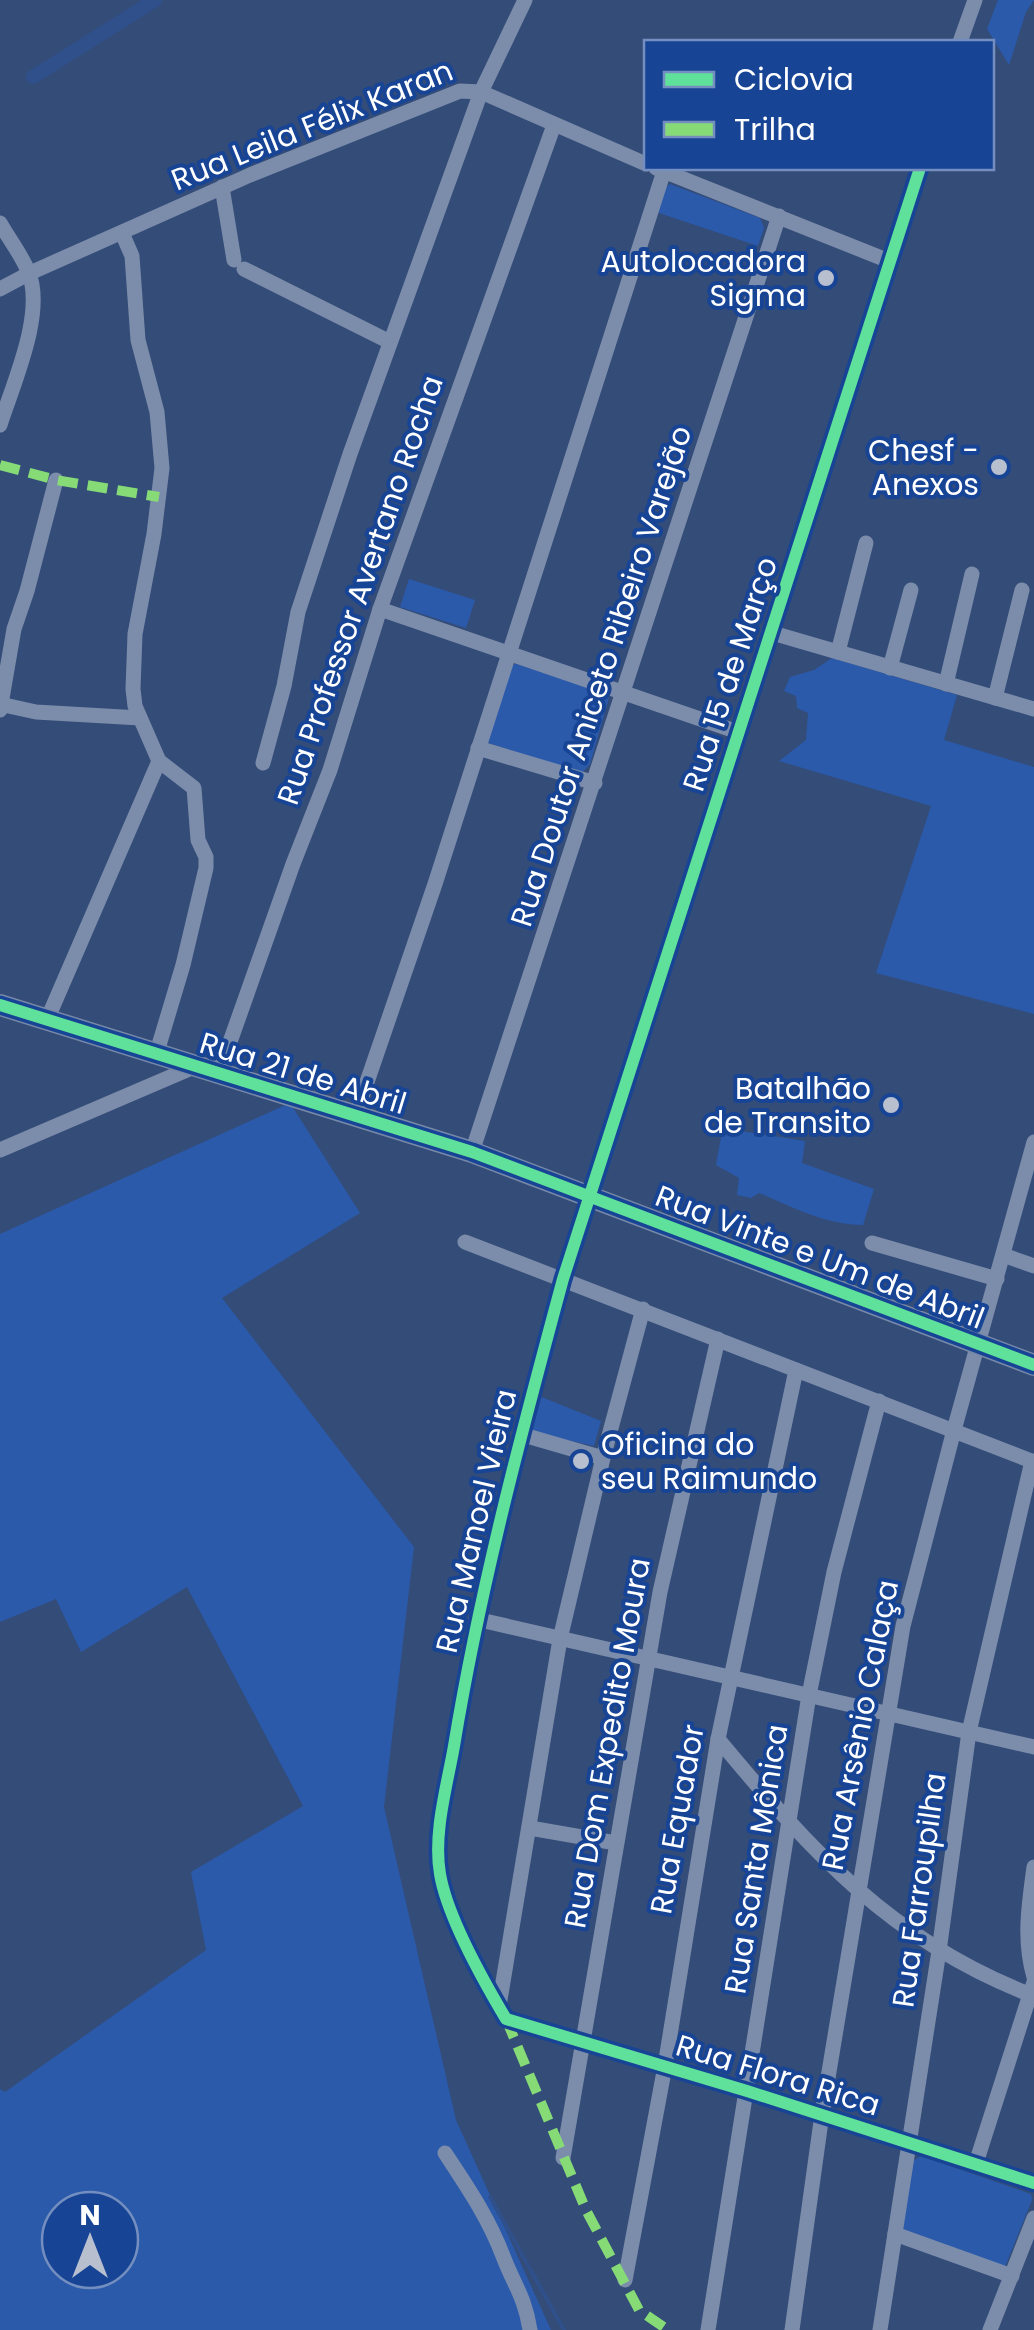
<svg xmlns="http://www.w3.org/2000/svg" width="1034" height="2330" font-family="Poppins,sans-serif">
	<style>
		.green { fill: #2b5aab; fill-rule: evenodd }
		.lines { fill: none; stroke-linecap: round; stroke-linejoin: round }
		.stream { stroke: #30508b; stroke-width: 4 }
		.canal { stroke: #30508b; stroke-width: 14 }
		.street { stroke: #7c8dab; stroke-width: 15 }
		.secondary { stroke: #7888a7; stroke-width: 22 }
		.quiet { stroke: #86db77; stroke-width: 10; stroke-dasharray: 20 10; stroke-linecap: butt }
		.cycleway-casing { stroke: #174495; stroke-width: 19 }
		.cycleway { stroke: #60e19b; stroke-width: 12 }
		.poi-dot { fill: #b8c0d0; stroke: #174495; stroke-width: 4 }
		.labels { text-anchor: middle; dominant-baseline: central; stroke-width: 8; stroke-linejoin: round; paint-order: stroke }
		.street-label { font-size: 30px; fill: #fff; stroke: #174495 }
		.poi-label { font-size: 30px; fill: #fff; stroke: #174495; text-anchor: end }
	</style>
	<rect width="100%" height="100%" fill="#344c78"/>
	<g class="green">
		<polygon points="998,0 1034,0 1026,12 1009,65 987,29"/>
		<polygon points="670,184 760,218 764,228 758,246 656,212 664,189"/>
		<polygon points="409,579 475,600 466,628 400,607"/>
		<polygon points="832,658 957,695 944,740 1034,767 1034,1014 876,973 931,806 779,761 806,740 808,713 797,708 796,696 784,691 790,677 814,670"/>
		<polygon points="517,664 603,693 609,698 590,764 581,774 486,742 512,665"/>
		<path d="M290 1103 360 1213 222 1298 414 1547 384 1807 456 2120 551 2330H0V2089L5 2092 206 1950 191 1872 303 1806 187 1587 81 1652 56 1599 0 1622V1234ZM60 2210H120V2270H60Z"/>
		<path d="M734 1130 805 1141 802 1163 874 1189 863 1225C826 1225 792 1207 759 1193L751 1198 737 1195 739 1178 716 1165 721 1137Z"/>
		<polygon points="534,1394 601,1421 594,1446 530,1432"/>
		<polygon points="921,2156 1031,2194 1032,2200 1005,2267 901,2237 913,2161"/>
	</g>
	<g class="lines">
		<polyline class="stream" points="490,2197 564,2330"/>
		<polyline class="canal" points="33,77 155,0"/>
		<g class="street">
			<polyline points="960,42 975,0"/>
			<polyline points="656,168 889,261"/>
			<path d="M920 168 563 1279C521 1434 480 1588 454 1746 447 1786 433 1833 440 1874 447 1916 484 1982 506 2019L747 2091 1034 2183"/>
			<polyline points="222,187 234,260"/>
			<path d="M0 223C9 239 21 254 28 271 46 312 13 384 0 425"/>
			<polyline points="122,233 132,256 138,340 157,412 162,468 154,534 135,634 133,689 135,706 159,761 194,788 198,840 206,857 206,868 183,965 156,1055"/>
			<polyline points="244,269 390,342"/>
			<polyline points="0,289 30,273 250,175 460,91 481,92 646,164"/>
			<polyline points="380,609 738,732"/>
			<polyline points="769,632 1034,709"/>
			<polyline points="838,652 866,543"/>
			<polyline points="890,668 911,590"/>
			<polyline points="946,684 972,574"/>
			<polyline points="995,698 1022,590"/>
			<polyline points="0,704 36,712 140,718"/>
			<polyline points="0,710 14,629 27,591 56,480"/>
			<polyline points="478,748 595,783"/>
			<polyline points="263,763 284,686 298,612 350,454 481,92 525,0"/>
			<polyline points="47,1020 159,761"/>
			<polyline points="219,1073 293,864 330,770 380,609 554,125"/>
			<polyline points="356,1114 435,884 664,171"/>
			<polyline points="0,1150 196,1066"/>
			<polyline points="472,1152 779,216"/>
			<polyline points="465,1242 1034,1462"/>
			<polyline points="872,1243 997,1279"/>
			<polyline points="1003,1255 1034,1266"/>
			<polyline points="520,1434 603,1458"/>
			<polyline points="476,1619 1034,1747"/>
			<path d="M718 1739C812 1852 892 1942 1034 1996"/>
			<polyline points="530,1828 616,1843"/>
			<path d="M1034 1867C1029 1904 1023 1940 1034 1977"/>
			<polyline points="499,2006 560,1639 603,1458 643,1309"/>
			<path d="M445 2153C468 2188 488 2217 503 2256 514 2285 525 2297 530 2330"/>
			<polyline points="563,2158 660,1592 718,1339"/>
			<polyline points="976,2163 1034,1982"/>
			<polyline points="895,2234 1012,2276"/>
			<polyline points="625,2280 665,2066 718,1739 796,1370"/>
			<polyline points="708,2330 809,1695 834,1572 879,1401"/>
			<polyline points="792,2330 822,2114 903,1626 954,1430 1034,1142"/>
			<polyline points="880,2330 939,1951 969,1732 1032,1461"/>
			<polyline points="990,2330 1034,2218"/>
		</g>
		<polyline class="secondary" points="0,1005 472,1152 1034,1365"/>
		<g class="quiet">
			<polyline points="0,465 56,480 159,497"/>
			<polyline points="506,2019 586,2210 639,2310 668,2330"/>
		</g>
		<g class="cycleway-casing">
			<g id="cycleway">
				<path d="M920 168 563 1279C521 1434 480 1588 454 1746 447 1786 433 1833 440 1874 447 1916 484 1982 506 2019L747 2091 1034 2183"/>
				<polyline points="0,1005 472,1152 1034,1365"/>
			</g>
		</g>
		<use href="#cycleway" class="cycleway"/>
	</g>
	<g class="poi-dot">
		<circle cx="826" cy="278" r="10"/>
		<circle cx="999" cy="467" r="10"/>
		<circle cx="891" cy="1105" r="10"/>
		<circle cx="581" cy="1461" r="10"/>
	</g>
	<g class="labels">
		<g class="street-label">
			<text transform="translate(312 125) rotate(-22)">Rua Leila Félix Karan</text>
			<text transform="translate(360 590) rotate(-71)">Rua Professor Avertano Rocha</text>
			<text transform="translate(730 674) rotate(-72)">Rua 15 de Março</text>
			<text transform="translate(601 676) rotate(-72)">Rua Doutor Aniceto Ribeiro Varejão</text>
			<text transform="translate(303 1073) rotate(17)">Rua 21 de Abril</text>
			<text transform="translate(820 1257) rotate(21)">Rua Vinte e Um de Abril</text>
			<text transform="translate(476 1521) rotate(-77)">Rua Manoel Vieira</text>
			<text transform="translate(860 1725) rotate(-79)">Rua Arsênio Calaça</text>
			<text transform="translate(607 1743) rotate(-80)">Rua Dom Expedito Moura</text>
			<text transform="translate(677 1819) rotate(-80)">Rua Equador</text>
			<text transform="translate(756 1859) rotate(-81)">Rua Santa Mônica</text>
			<text transform="translate(919 1890) rotate(-82)">Rua Farroupilha</text>
			<text transform="translate(778 2075) rotate(17)">Rua Flora Rica</text>
		</g>
		<g class="poi-label">
			<text x="806" y="261">Autolocadora<tspan x="806" dy="34">Sigma</tspan></text>
			<text x="979" y="450">Chesf -<tspan x="979" dy="34">Anexos</tspan></text>
			<text x="871" y="1088">Batalhão<tspan x="871" dy="34">de Transito</tspan></text>
			<text x="601" y="1444" text-anchor="start">Oficina do<tspan x="601" dy="34">seu Raimundo</tspan></text>
		</g>
	</g>
	<rect x="644" y="40" width="350" height="130" fill="#174495" stroke="#748fbf" stroke-width="2.5"/>
	<rect x="664" y="72" width="50" height="15" fill="#60e19b" stroke="#748fbf" stroke-width="2.5"/>
	<text x="734" y="90" font-size="30" fill="#ffffff">Ciclovia</text>
	<rect x="664" y="122" width="50" height="15" fill="#86db77" stroke="#748fbf" stroke-width="2.5"/>
	<text x="734" y="140" font-size="30" fill="#ffffff">Trilha</text>
	<g transform="translate(90 2240)"><circle r="48" fill="#174495" stroke="#748fbf" stroke-width="2.5"/>
	<path d="M0-8L18 38L0 25L-18 38Z" fill="#b8c0d0"/>
	<text y="-15" font-size="28" font-weight="bold" text-anchor="middle" fill="#ffffff">N</text>
	</g>
</svg>
